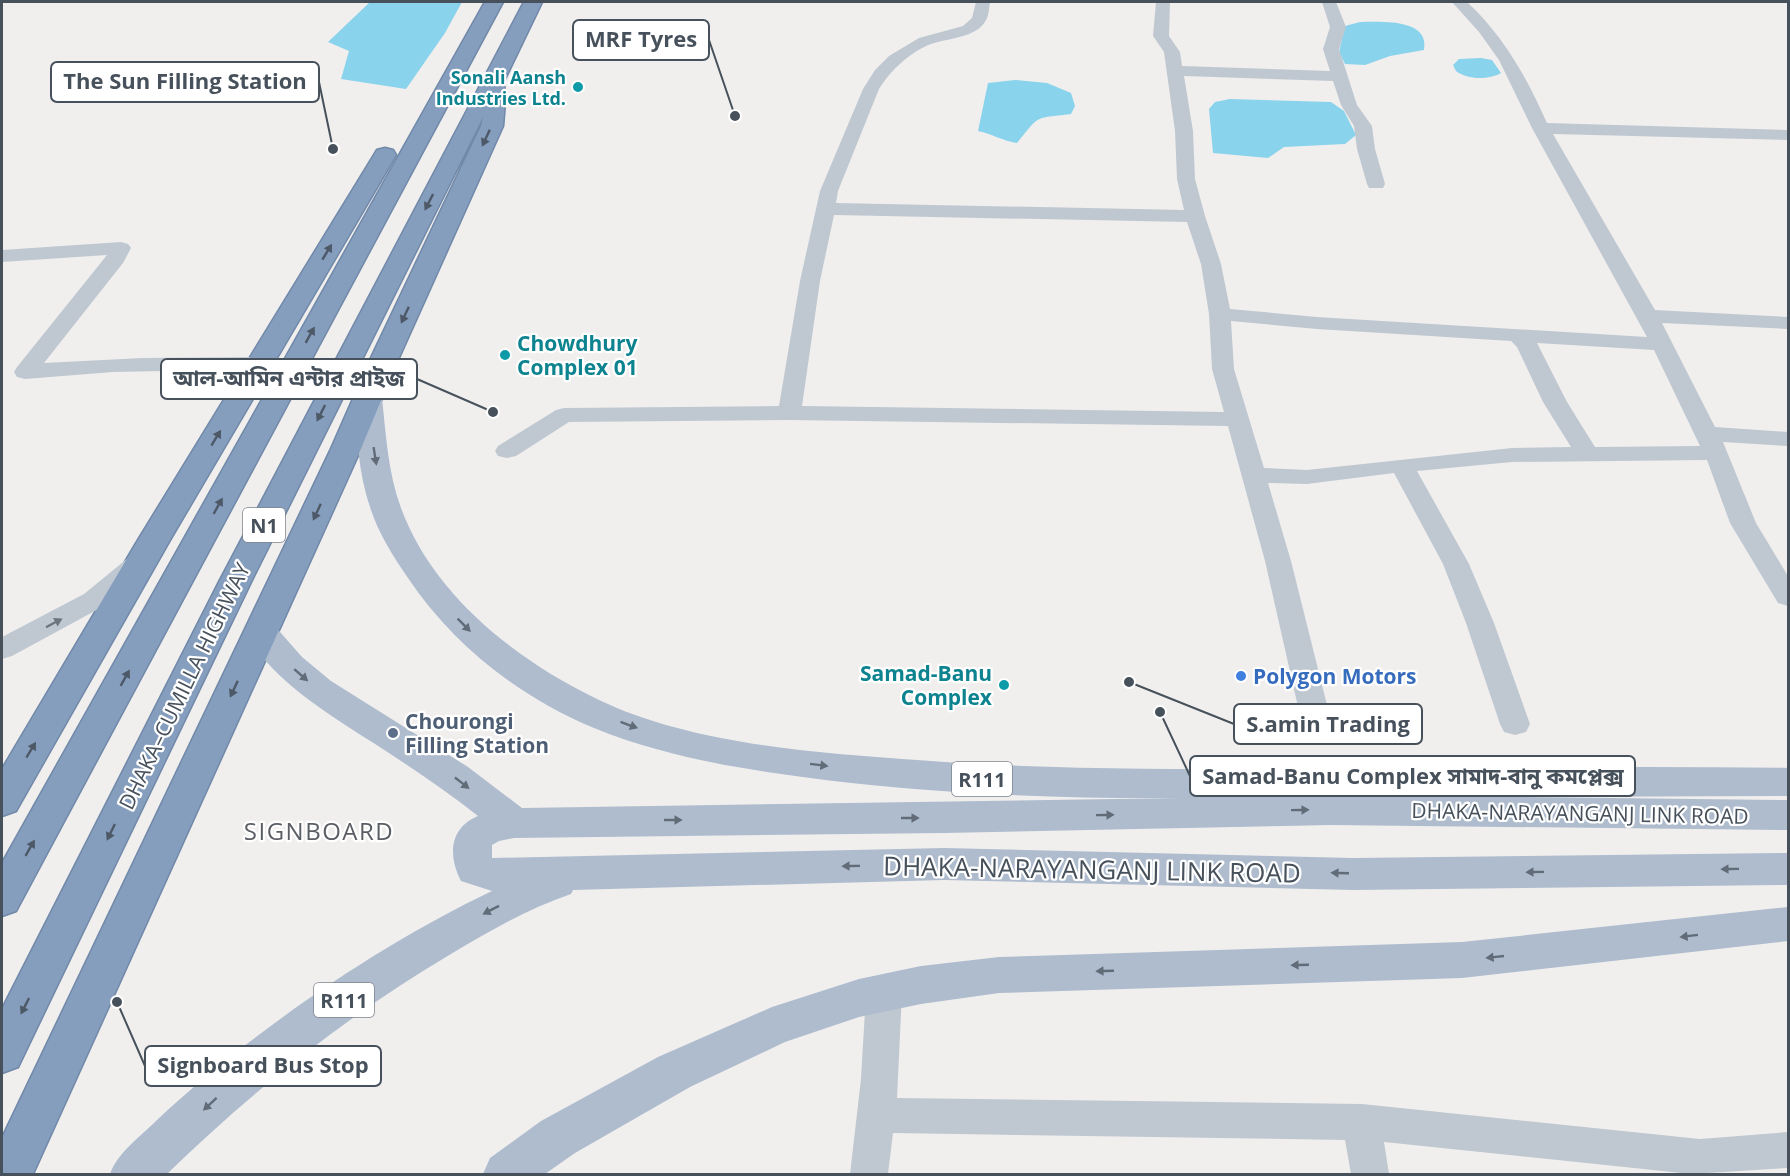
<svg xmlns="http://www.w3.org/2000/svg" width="1790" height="1176" font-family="'Open Sans','Noto Sans Bengali',sans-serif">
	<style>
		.water { fill: #89d3ec }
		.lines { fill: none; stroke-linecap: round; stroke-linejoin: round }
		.highway-casing { stroke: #7189a9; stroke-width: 3 }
		.street { fill: #bfc8d1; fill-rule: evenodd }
		.primary { fill: #aebcce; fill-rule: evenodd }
		.highway { fill: #869ebe; fill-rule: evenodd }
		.oneway { fill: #4d5966 }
		.oneway2 { fill: #616c78 }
		.oneway3 { fill: #6b757f }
		.culture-dot { fill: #0f9aa8; stroke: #fff; stroke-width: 2 }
		.shop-dot { fill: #3f7fe0; stroke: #fff; stroke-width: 2 }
		.service-dot { fill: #5c6f8a; stroke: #fff; stroke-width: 2 }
		.labels { text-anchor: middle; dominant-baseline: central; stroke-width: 4.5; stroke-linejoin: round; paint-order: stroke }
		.far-culture-label { font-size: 18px; font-weight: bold; fill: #0d838f; stroke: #fff; text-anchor: end }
		.shield { fill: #fff; stroke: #7e858d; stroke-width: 1.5 }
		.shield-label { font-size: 20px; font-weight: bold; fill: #47515c }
		.culture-label { font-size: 21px; font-weight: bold; fill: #0d838f; stroke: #fff; text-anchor: start }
		.shop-label { font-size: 21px; font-weight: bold; fill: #366cbe; stroke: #fff; text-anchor: start }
		.street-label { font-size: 21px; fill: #47515c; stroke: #fff }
		.service-label { font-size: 21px; font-weight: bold; fill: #4e5e75; stroke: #fff; text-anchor: start }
		.quarter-label { font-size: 24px; letter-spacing: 1.5px; fill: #5b5e64; stroke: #fff }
		.near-street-label { font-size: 26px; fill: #47515c; stroke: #fff }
		.leader { fill: none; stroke: #47515c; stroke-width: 2 }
		.callout-dot { fill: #47515c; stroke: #fff; stroke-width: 2 }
		.callout { fill: #fff; stroke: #47515c; stroke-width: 2 }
		.callout-label { font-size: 22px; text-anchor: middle; font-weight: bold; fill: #47515c }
	</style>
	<rect width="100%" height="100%" fill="#f1efee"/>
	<g class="water">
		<polygon points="370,2 462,2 445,33 406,89 341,79 349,51 328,42"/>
		<path d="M1360 22C1380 22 1430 18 1424 50L1390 56 1365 65 1345 64 1339 52 1345 26Z"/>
		<path d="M1481 58 1492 60 1501 73C1489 80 1467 80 1456 71L1453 65 1459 59Z"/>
		<path d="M1015 80 1047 83 1071 93 1075 106 1071 114C1033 119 1041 114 1017 143 1003 141 992 134 978 131L988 83Z"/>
		<polygon points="1230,99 1331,102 1344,111 1356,135 1345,144 1284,147 1268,158 1213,153 1209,109 1215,102"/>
	</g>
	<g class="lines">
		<g class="highway-casing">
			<g id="highway">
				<polygon points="485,2 503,2 16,911 2,916 2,863"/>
				<polygon points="524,2 542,2 504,81 505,102 503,126 398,360 360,451 33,1174 2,1174 2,1138 330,451 370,360 481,126 483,117 251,582 18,1067 2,1073 2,1009 219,582"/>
				<polygon points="385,148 393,150 396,155 170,540 16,811 2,816 2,769 138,540 374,155 377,150"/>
			</g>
		</g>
		<g class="street">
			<path d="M976 2H990C989 8 989 15 986 20 977 38 948 38 931 44 910 52 891 70 879 89L838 191 836 203 1184 210 1177 179 1175 131 1164 52 1153 36 1156 2H1170L1169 36 1180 52 1182 66 1330 71 1323 49 1330 27 1322 2H1336L1346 27 1339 49 1357 105 1372 126 1375 149 1385 184 1383 188H1369L1367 184 1357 149 1354 126 1341 105 1333 81 1184 76 1193 131 1195 179 1205 216 1221 264 1230 309 1317 317 1647 337 1532 128 1499 60 1479 32 1452 2H1467C1503 35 1527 78 1547 123L1788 130V140L1553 134 1655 310 1788 317V329L1662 323 1715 427 1788 432V446L1723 442 1756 523 1788 576V606L1778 603 1730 523 1707 460 1512 462 1417 471 1469 564 1494 623 1530 724 1526 732 1515 735 1504 732 1500 724 1466 623 1443 564 1394 473 1307 484 1268 483 1291 561 1333 729 1329 737 1318 740 1307 737 1303 729 1265 561 1228 426 789 420 569 422 516 456 507 458 498 456 495 451 498 446 556 410 564 408 779 406 800 281 820 191 863 89 875 70 889 56 919 38 963 26 972 18ZM834 215 1187 222 1201 264 1209 314 1212 369 1224 412 802 406 820 281ZM1231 321 1317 329 1511 341 1517 347 1543 402 1571 447 1512 448 1307 470 1264 468 1234 369ZM1537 343 1654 350 1700 446 1595 447 1567 402Z"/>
			<polygon points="121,242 128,244 131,248 123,263 44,363 142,358 259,357 267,359 270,364 267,369 113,372 25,379 17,377 14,372 17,367 107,255 2,262 2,250"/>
			<polygon points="137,555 146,558 150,564 146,570 104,606 12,656 2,659 2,637 84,594 128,558"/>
			<polygon points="884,978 897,982 902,993 897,1098 1362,1104 1700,1139 1788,1132 1788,1168 1691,1174 1384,1142 1389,1174 1351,1174 1345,1140 893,1133 888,1174 850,1174 861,1079 866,993 871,982"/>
		</g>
		<g class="primary">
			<path d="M368 390 378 392 382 398C386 435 388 473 401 508 433 595 516 660 597 699 689 744 816 753 917 760 1034 769 1151 769 1269 769 1442 769 1615 765 1788 768V796L1522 797 1788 800V830L1331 825 944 833 514 838 499 841 492 845V858L944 848 1353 858 1788 853V885L1353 890 944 880 573 890 571 894C527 909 486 933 446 957 344 1018 251 1092 167 1174H110C118 1152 140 1137 157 1120 252 1032 375 947 492 891L461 881C448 856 449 828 478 816 444 789 409 766 372 742 324 711 275 682 244 632L249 624 261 620 273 624 302 657 331 681 468 767 522 808 1180 798C1061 799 942 794 825 780 747 770 667 758 594 728 520 698 452 644 408 578 393 556 379 534 371 510 358 474 357 435 354 398L358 392Z"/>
			<polygon points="1788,907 1788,941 1462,978 999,993 921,1004 859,1017 785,1042 690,1087 575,1153 545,1174 483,1174 490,1158 541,1121 658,1057 772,1007 859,979 921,966 999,957 1462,942"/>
		</g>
		<use href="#highway" class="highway"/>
	</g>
	<defs><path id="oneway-solid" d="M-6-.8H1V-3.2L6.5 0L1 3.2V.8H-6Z" transform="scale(1.5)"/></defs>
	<g class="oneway">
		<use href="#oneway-solid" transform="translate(486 138) rotate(115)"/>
		<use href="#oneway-solid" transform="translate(429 202) rotate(117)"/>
		<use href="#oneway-solid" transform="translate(327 252) rotate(-59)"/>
		<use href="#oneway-solid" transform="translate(405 315) rotate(115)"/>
		<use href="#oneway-solid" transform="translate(310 335) rotate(-61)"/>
		<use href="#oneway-solid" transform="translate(321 413) rotate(117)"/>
		<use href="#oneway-solid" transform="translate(216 438) rotate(-59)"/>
		<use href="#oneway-solid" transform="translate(218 506) rotate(-61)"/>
		<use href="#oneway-solid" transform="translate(317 512) rotate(115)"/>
		<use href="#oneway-solid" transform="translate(125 678) rotate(-61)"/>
		<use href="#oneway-solid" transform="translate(234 689) rotate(115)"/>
		<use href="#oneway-solid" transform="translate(31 750) rotate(-59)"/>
		<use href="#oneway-solid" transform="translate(111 832) rotate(116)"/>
		<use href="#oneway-solid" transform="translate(30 848) rotate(-60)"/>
		<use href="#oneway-solid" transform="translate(25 1006) rotate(117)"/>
	</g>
	<g class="oneway2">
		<use href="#oneway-solid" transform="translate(375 456) rotate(81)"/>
		<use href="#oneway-solid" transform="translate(464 625) rotate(45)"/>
		<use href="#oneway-solid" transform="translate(301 675) rotate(41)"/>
		<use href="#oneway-solid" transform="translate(629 725) rotate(20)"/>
		<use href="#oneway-solid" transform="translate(819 765) rotate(7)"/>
		<use href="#oneway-solid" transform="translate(462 783) rotate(38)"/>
		<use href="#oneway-solid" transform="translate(1300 810) rotate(-1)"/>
		<use href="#oneway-solid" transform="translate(1105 815) rotate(-1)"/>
		<use href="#oneway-solid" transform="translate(910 818)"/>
		<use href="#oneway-solid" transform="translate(673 820)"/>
		<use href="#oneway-solid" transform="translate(851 866) rotate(179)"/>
		<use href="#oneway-solid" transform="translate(1730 869) rotate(179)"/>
		<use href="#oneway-solid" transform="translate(1535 872) rotate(179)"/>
		<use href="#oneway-solid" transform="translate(1340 873) rotate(-178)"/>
		<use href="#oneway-solid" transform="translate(491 910) rotate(153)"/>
		<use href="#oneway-solid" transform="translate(1689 936) rotate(173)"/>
		<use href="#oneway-solid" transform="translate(1495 957) rotate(174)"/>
		<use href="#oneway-solid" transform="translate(1300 965) rotate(178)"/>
		<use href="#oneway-solid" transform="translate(1105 971) rotate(178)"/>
		<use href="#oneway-solid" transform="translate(210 1104) rotate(137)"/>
	</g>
	<use class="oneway3" href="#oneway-solid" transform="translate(54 623) rotate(-28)"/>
	<g class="culture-dot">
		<circle cx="578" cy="87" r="6"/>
		<circle cx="505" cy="355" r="6"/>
		<circle cx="1004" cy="685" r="6"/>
	</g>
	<circle class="shop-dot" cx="1241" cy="676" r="6"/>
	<circle class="service-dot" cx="393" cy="733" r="6"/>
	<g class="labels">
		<g class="far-culture-label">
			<text x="566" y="77">Sonali Aansh<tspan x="566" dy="21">Industries Ltd.</tspan></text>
		</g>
		<g class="shield">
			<rect x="243" y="508" width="42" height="34" rx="4.5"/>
			<rect x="952" y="762" width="60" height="34" rx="4.5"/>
			<rect x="314" y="983" width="60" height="34" rx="4.5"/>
		</g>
		<g class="shield-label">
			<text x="264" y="525">N1</text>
			<text x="982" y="779">R111</text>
			<text x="344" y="1000">R111</text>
		</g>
		<g class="culture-label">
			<text x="517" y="343">Chowdhury<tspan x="517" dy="24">Complex 01</tspan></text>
			<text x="992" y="673" text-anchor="end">Samad-Banu<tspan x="992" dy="24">Complex</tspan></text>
		</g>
		<g class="shop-label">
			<text x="1253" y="676">Polygon Motors</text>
		</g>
		<g class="street-label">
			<text transform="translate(184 686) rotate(-64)">DHAKA–CUMILLA HIGHWAY</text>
			<text transform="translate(1580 813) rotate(1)">DHAKA-NARAYANGANJ LINK ROAD</text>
		</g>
		<g class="service-label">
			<text x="405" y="721">Chourongi<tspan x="405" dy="24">Filling Station</tspan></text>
		</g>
		<g class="quarter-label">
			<text x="319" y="830">SIGNBOARD</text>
		</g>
		<g class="near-street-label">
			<text transform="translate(1092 869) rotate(1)">DHAKA-NARAYANGANJ LINK ROAD</text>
		</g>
	</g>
	<path class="leader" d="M735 116L709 40M333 149L319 82M493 412L417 379M1129 682L1234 724M1160 712L1190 776M117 1002L145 1066"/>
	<g class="callout-dot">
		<circle cx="735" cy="116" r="6"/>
		<circle cx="333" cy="149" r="6"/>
		<circle cx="493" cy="412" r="6"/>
		<circle cx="1129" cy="682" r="6"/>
		<circle cx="1160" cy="712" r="6"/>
		<circle cx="117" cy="1002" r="6"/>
	</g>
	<g class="callout">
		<rect x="573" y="20" width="136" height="40" rx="6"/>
		<rect x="51" y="62" width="268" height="40" rx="6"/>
		<rect x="161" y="359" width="256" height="40" rx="6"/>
		<rect x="1234" y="704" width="188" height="40" rx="6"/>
		<rect x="1190" y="756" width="445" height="40" rx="6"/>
		<rect x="145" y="1046" width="236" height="40" rx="6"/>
	</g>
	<g class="callout-label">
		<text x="641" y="47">MRF Tyres</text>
		<text x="185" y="89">The Sun Filling Station</text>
		<text x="289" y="386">আল-আমিন এন্টার প্রাইজ</text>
		<text x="1328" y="732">S.amin Trading</text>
		<text x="1413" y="784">Samad-Banu Complex সামাদ-বানু কমপ্লেক্স</text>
		<text x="263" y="1073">Signboard Bus Stop</text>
	</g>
	<rect width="1790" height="1176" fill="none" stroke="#47515c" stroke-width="6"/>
</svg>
